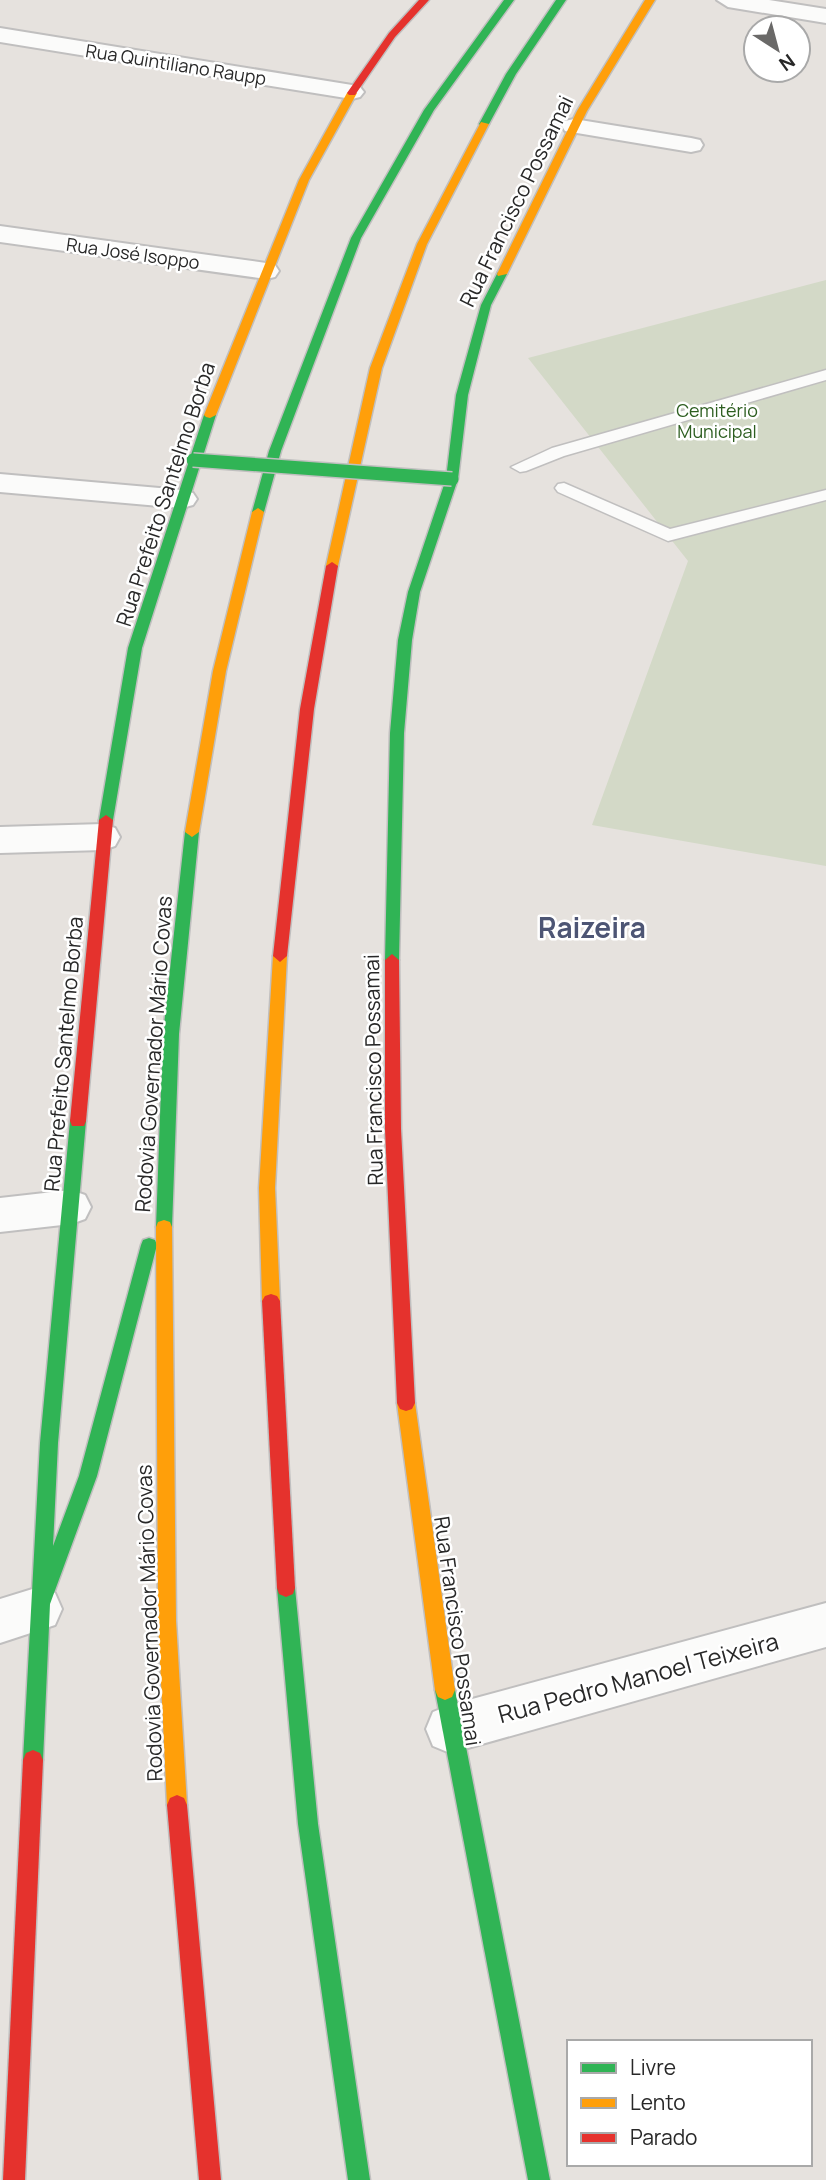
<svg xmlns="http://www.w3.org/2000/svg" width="826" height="2180" font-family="Manrope,sans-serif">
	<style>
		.cemetery { fill: #d3d9c7 }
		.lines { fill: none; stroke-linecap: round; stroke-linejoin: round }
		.lane-casing { stroke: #c0bfbf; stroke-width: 3 }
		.street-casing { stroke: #c0bfbf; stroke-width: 4 }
		.fast-casing { stroke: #c0bfbf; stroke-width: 3 }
		.slow-casing { stroke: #c0bfbf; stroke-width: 3 }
		.jam-casing { stroke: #c0bfbf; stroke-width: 3 }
		.lane { fill: #fbfbfa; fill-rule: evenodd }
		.street { fill: #fbfbfa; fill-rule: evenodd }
		.fast { fill: #30b455; fill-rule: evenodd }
		.slow { fill: #ff9f0a; fill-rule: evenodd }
		.jam { fill: #e5322d; fill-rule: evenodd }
		.fast-bridge-casing { stroke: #c0bfbf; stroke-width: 16; stroke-linecap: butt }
		.fast-bridge { stroke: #30b455; stroke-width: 13 }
		.labels { text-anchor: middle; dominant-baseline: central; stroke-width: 5; stroke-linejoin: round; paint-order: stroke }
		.far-street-label { font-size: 18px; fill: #282828; stroke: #fff }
		.far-park-label { font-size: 18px; fill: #2d5e20; stroke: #fff }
		.street-label { font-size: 21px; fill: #282828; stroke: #fff }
		.near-street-label { font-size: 24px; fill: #282828; stroke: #fff }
		.district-label { font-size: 28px; font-weight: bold; fill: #4d5574; stroke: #fff }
	</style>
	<rect width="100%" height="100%" fill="#e6e2de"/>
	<polygon class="cemetery" points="826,280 826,866 592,825 688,561 528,358"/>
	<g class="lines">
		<g class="lane-casing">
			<g id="lane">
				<polygon points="826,370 826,380 564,456 526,471 520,472 511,467 552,448"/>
				<polygon points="564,483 670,529 826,490 826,500 668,541 558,492 555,488 558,484"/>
			</g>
		</g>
		<g class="street-casing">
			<g id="street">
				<polygon points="717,0 769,0 826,9 826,23 728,7"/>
				<polygon points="0,28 352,85 360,87 364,92 360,97 352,99 0,42"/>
				<polygon points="574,119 691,138 700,140 703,145 700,150 691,152 565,131 562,126 565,121"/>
				<polygon points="0,226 266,263 275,265 279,271 275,277 266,279 0,242"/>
				<polygon points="0,474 182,490 193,493 197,499 193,505 182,508 0,492"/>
				<polygon points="103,824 115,828 120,837 115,846 103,850 0,853 0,827"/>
				<polygon points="71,1190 85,1195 91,1207 85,1219 71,1224 0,1232 0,1198"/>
				<polygon points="39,1587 55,1593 62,1609 55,1625 0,1643 0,1599"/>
				<polygon points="826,1603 826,1647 450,1753 433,1746 426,1729 433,1712 450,1705"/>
			</g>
		</g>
		<g class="fast-casing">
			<g id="fast">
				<polygon points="504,0 514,0 434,110 361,238 281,451 264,512 258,516 254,515 252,512 269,451 351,238 424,110"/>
				<polygon points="556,0 566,0 516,74 489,124 481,126 479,124 506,74"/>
				<polygon points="498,272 507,274 491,305 468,395 458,479 420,592 412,640 404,733 399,960 392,966 385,960 390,733 398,640 408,592 446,479 456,395 481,305"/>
				<polygon points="210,412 216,415 142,648 113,820 106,825 99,820 128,648 204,415"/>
				<polygon points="192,827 199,832 179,1034 172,1227 170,1232 164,1234 158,1232 156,1227 163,1034 185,832"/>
				<polygon points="78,1115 84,1116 86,1121 58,1443 53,1546 79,1476 141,1245 143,1240 149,1238 155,1240 157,1245 97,1476 50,1604 43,1760 40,1767 33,1770 26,1767 23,1760 40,1443 70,1121 72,1116"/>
				<polygon points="286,1579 293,1582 295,1588 318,1824 370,2180 348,2180 298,1824 277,1588 279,1582"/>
				<polygon points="445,1680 452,1683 455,1690 550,2180 528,2180 435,1690 438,1683"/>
			</g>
		</g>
		<g class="slow-casing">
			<g id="slow">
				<polygon points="645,0 655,0 587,111 507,274 498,276 497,274 577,111"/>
				<polygon points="352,90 357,93 309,180 216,415 210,418 206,417 204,415 299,180 347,93"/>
				<polygon points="481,122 489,124 427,244 382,368 338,566 336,569 328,569 326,566 370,368 417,244"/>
				<polygon points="258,508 264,512 226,671 199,832 192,837 185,832 213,671 252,512"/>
				<polygon points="280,950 287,956 275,1188 280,1301 277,1306 271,1308 265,1306 262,1301 259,1188 273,956"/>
				<polygon points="164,1220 170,1222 172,1227 176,1621 187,1805 184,1812 177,1815 170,1812 167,1805 158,1621 156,1227 158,1222"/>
				<polygon points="406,1395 412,1397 415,1403 455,1690 452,1697 445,1700 438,1697 435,1690 397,1403 400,1397"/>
			</g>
		</g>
		<g class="jam-casing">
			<g id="jam">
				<polygon points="419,0 429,0 395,37 355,95 349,95 347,93 389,33"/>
				<polygon points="332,562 338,566 314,709 287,956 280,962 273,956 300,709 326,566"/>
				<polygon points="106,815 113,820 86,1121 84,1126 72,1126 70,1121 99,820"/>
				<polygon points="392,954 399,960 401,1129 415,1403 412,1409 406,1411 400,1409 397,1403 385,1129 385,960"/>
				<polygon points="271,1294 277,1296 280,1301 295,1588 293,1594 286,1597 279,1594 277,1588 262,1301 265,1296"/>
				<polygon points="33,1750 40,1753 43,1760 25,2180 3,2180 23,1760 26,1753"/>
				<polygon points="177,1795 184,1798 187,1805 221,2180 199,2180 167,1805 170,1798"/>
			</g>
		</g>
		<use href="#lane" class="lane"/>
		<use href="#street" class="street"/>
		<use href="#fast" class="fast"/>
		<use href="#slow" class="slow"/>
		<use href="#jam" class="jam"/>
		<g class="fast-bridge-casing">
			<polyline id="fast-bridge" points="193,460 452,479"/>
		</g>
		<use href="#fast-bridge" class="fast-bridge"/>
	</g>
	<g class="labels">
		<g class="far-street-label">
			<text transform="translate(176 64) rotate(9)">Rua Quintiliano Raupp</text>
			<text transform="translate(133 253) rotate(8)">Rua José Isoppo</text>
		</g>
		<g class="far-park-label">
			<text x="717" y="410">Cemitério<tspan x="717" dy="21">Municipal</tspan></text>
		</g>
		<g class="street-label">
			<text transform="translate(516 201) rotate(-64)">Rua Francisco Possamai</text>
			<text transform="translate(165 494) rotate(-72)">Rua Prefeito Santelmo Borba</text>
			<text transform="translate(63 1054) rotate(-85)">Rua Prefeito Santelmo Borba</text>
			<text transform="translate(153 1054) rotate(-86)">Rodovia Governador Mário Covas</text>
			<text transform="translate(373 1070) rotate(-91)">Rua Francisco Possamai</text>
			<text transform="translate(149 1623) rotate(-92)">Rodovia Governador Mário Covas</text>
			<text transform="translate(458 1631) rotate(82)">Rua Francisco Possamai</text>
		</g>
		<g class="near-street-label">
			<text transform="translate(638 1677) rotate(-15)">Rua Pedro Manoel Teixeira</text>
		</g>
		<g class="district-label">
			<text x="592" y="927">Raizeira</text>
		</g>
	</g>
	<rect x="567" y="2040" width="245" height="126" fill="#ffffff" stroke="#a9a9a9" stroke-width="2"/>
	<rect x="581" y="2063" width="35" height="10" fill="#30b455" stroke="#a9a9a9" stroke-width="2"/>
	<text x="630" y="2075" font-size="21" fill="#282828">Livre</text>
	<rect x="581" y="2098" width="35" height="10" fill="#ff9f0a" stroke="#a9a9a9" stroke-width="2"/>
	<text x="630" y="2110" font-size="21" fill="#282828">Lento</text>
	<rect x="581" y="2133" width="35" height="10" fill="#e5322d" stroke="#a9a9a9" stroke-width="2"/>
	<text x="630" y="2145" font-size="21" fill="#282828">Parado</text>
	<g transform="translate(777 49) rotate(144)"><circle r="33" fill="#ffffff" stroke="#a9a9a9" stroke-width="2"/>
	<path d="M0-5L12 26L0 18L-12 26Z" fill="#6a6968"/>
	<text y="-10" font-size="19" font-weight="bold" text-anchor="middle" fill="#282828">N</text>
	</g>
</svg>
